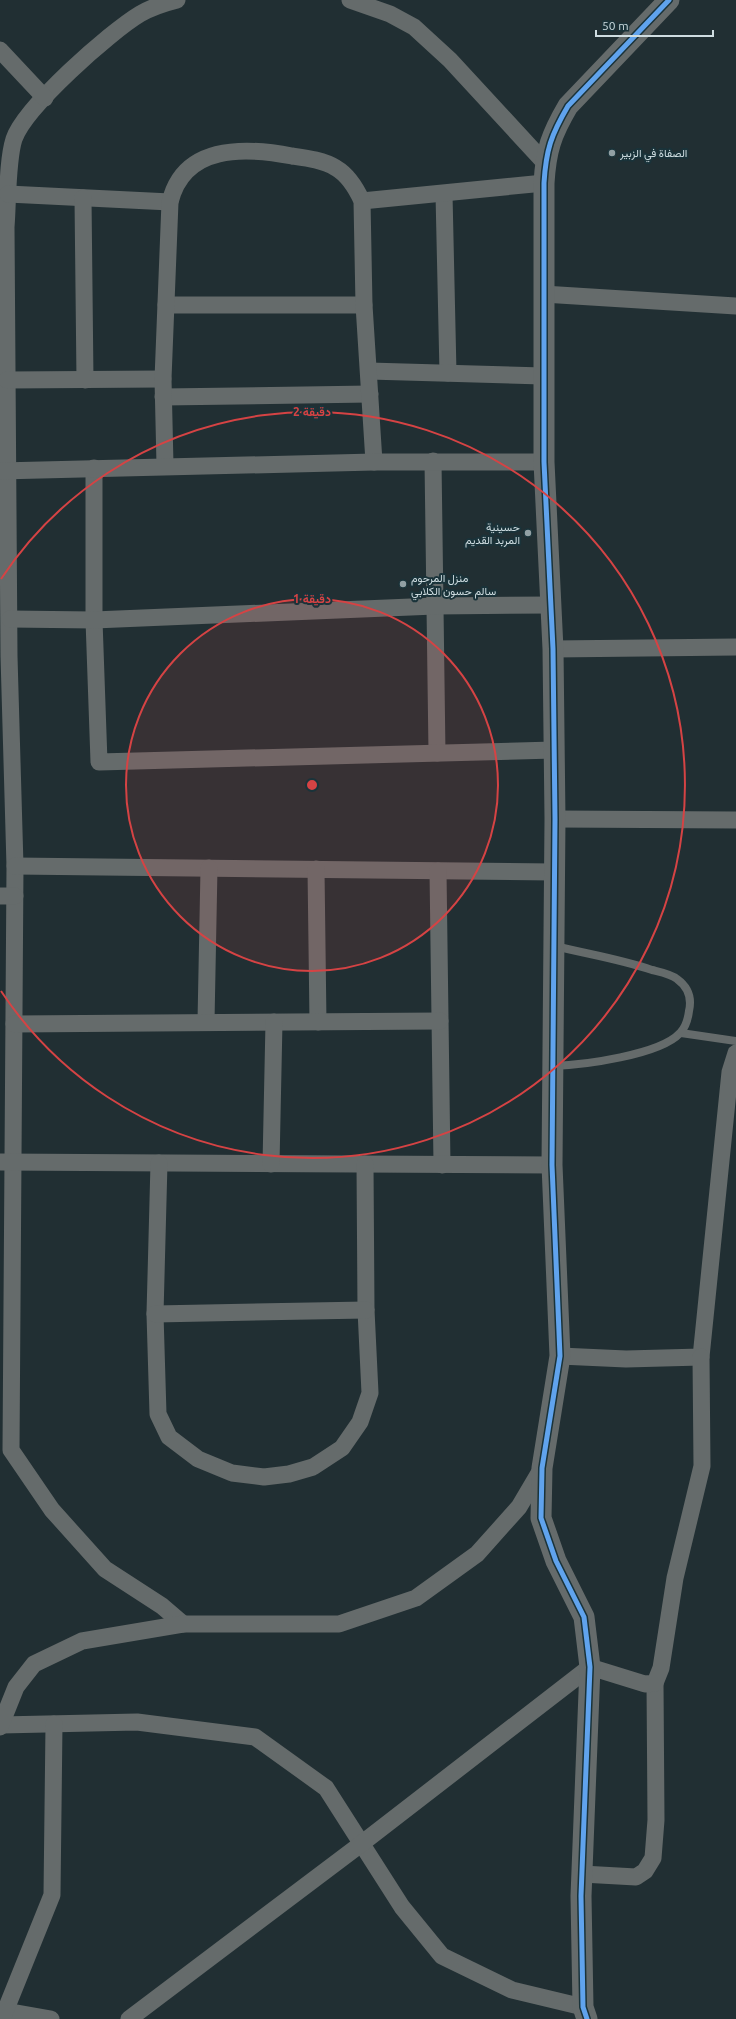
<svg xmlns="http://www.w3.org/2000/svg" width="736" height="2019" font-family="Ubuntu,Vazirmatn,sans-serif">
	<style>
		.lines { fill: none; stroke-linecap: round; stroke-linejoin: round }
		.service { stroke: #656b6b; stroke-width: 8 }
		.minor { stroke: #656b6b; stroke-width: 17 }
		.tertiary { stroke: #656b6b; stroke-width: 21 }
		.cycleway-casing { stroke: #1a333a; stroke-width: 8 }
		.cycleway { stroke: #60a3ed; stroke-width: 5 }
		.ring { fill: none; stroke: #d54344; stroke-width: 2 }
		.poi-dot { fill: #92a0a4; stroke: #1a333a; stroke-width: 1.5 }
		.labels { text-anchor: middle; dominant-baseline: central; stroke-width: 4; stroke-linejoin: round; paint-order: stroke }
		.poi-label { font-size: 11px; fill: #cfdde1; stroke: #1a333a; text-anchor: start }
		.centre { fill: #d54344; stroke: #1a333a; stroke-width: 2 }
		.ring-label { font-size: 12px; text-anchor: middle; font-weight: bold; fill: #d54344; stroke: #1a333a; stroke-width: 4; stroke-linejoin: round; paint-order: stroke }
	</style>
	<rect width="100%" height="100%" fill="#212f33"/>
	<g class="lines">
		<g class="service">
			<polyline points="681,1033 736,1041"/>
			<path d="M553 1066C583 1065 660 1055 680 1033 686 1027 688 1019 689 1011 692 998 688 987 677 979 671 974 660 972 652 970 620 959 587 954 555 946"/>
		</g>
		<g class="minor">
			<path d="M177 0C165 3 152 7 140 14 110 32 25 107 14 139 7 161 8 203 6 227L9 656 15 866 11 1450 52 1510 105 1569 162 1606 183 1624"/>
			<polyline points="350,0 390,14 414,27 450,60 545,163"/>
			<polyline points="0,50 45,98"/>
			<polyline points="8,194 170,202"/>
			<polyline points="444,194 448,373"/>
			<polyline points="83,198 85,380"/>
			<polyline points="362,201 544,183"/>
			<polyline points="543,294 736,306"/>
			<polyline points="166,305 364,305"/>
			<polyline points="369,371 543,376"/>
			<polyline points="7,380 163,379"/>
			<polyline points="163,397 370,394"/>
			<polyline points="433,461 437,753"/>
			<path d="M165 465 163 379 170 202C184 144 245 147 292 156 306 158 323 160 336 168 348 175 356 188 362 201L364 305 374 462"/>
			<polyline points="94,468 94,620 99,762 554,750"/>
			<polyline points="0,471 374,462 544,462"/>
			<polyline points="10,619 94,620 435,606 551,605"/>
			<polyline points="553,649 736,647"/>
			<polyline points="555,819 736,820"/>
			<polyline points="15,866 554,872"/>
			<polyline points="316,869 318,1022"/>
			<polyline points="438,871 442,1165"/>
			<polyline points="0,896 15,896"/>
			<polyline points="206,1022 209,868"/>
			<polyline points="14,1024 440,1021"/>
			<polyline points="0,1162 552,1165"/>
			<polyline points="159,1163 155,1314 158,1414 169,1437 198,1459 232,1473 264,1477 289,1474 313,1467 342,1448 360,1422 370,1393 366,1310 365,1164"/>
			<polyline points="271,1164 274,1022"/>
			<polyline points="155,1314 366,1310"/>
			<polyline points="560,1356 626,1359 701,1357 730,1072 736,1053"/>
			<polyline points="1,1725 137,1722 255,1737 326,1788 402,1907 442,1956 512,1990 583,2007"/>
			<polyline points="0,1727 16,1687 34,1664 82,1641 183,1624 339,1624 416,1598 477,1554 519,1507 542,1468"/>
			<polyline points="582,1874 636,1877 645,1871 653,1858 656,1820 655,1683"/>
			<polyline points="0,2010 51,2019"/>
			<polyline points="2,2019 52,1895 54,1724"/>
			<polyline points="129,2019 361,1844 590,1667 645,1684 655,1683 661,1668 675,1578 702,1466 701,1357"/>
		</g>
		<path class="tertiary" d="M587 2019 583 2007 581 1896 590 1667 584 1617 556 1561 541 1518 542 1468 560 1356 552 1165 555 819 553 649 544 462V183C546 150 551 135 568 106L669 0"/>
		<g class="cycleway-casing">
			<path id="cycleway" d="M587 2019 583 2007 581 1896 590 1667 584 1617 556 1561 541 1518 542 1468 560 1356 552 1165 555 819 553 649 544 462V183C546 150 551 135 568 106L669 0"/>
		</g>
		<use href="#cycleway" class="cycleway"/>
	</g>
	<circle cx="312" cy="785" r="186" fill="#d54344" fill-opacity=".12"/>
	<g class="ring">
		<circle cx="312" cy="785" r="186"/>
		<path d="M1 579A373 373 0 1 1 1 991"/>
	</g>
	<g class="poi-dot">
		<circle cx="612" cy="153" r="4"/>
		<circle cx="528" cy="533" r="4"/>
		<circle cx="403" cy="584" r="4"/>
	</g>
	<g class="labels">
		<g class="poi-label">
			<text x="620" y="153">الصفاة في الزبير</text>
			<text x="520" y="527" text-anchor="end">حسينية<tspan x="520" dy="13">المربد القديم</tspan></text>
			<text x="411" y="578">منزل المرحوم<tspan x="411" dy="13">سالم حسون الكلابي</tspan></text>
		</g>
	</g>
	<circle cx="312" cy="785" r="6" class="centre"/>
	<g class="ring-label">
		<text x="312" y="416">2 دقيقة</text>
		<text x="312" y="603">1 دقيقة</text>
	</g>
	<path d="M596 30v6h117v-6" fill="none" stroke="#cfdde1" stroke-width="2"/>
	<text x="602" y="30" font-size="12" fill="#cfdde1" stroke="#1a333a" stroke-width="3" paint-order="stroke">50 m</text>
</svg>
